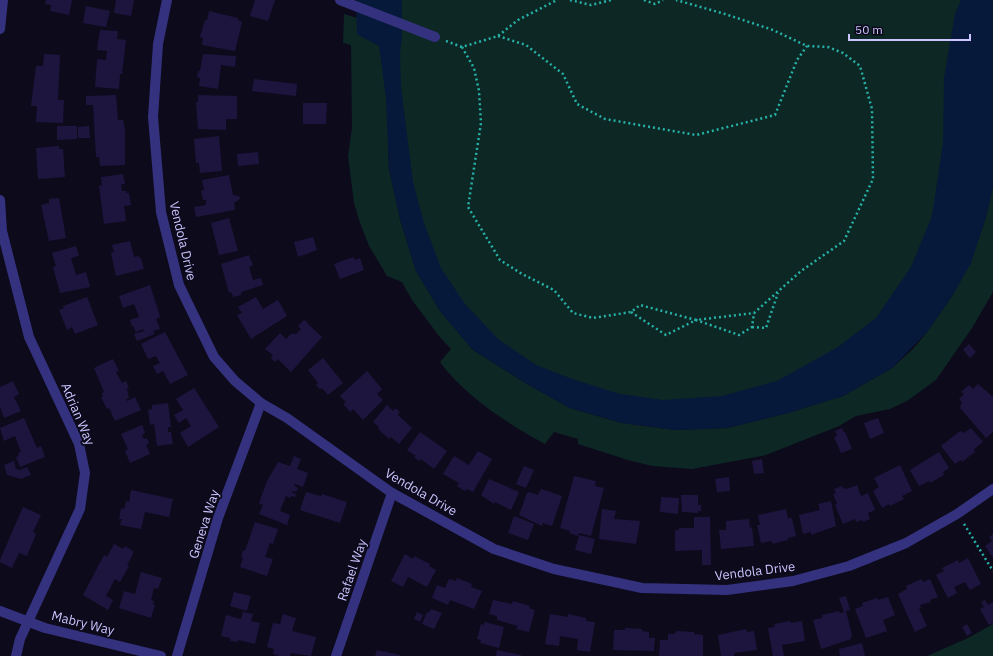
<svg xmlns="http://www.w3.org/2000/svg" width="993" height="656" font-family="'IBM Plex Sans',sans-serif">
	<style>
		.green { fill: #0d2725; fill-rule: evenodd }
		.water { fill: #06193a }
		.building { fill: #1d153e }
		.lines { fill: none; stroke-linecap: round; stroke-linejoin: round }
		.path { stroke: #26b2a8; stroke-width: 2.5; stroke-dasharray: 2 3; stroke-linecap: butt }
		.minor { stroke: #34327e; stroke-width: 10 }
		.labels { text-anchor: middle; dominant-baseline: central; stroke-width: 4; stroke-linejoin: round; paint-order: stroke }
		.street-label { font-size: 13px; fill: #cbc5ff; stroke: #0d0a1c }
	</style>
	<rect width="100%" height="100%" fill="#0d0a1c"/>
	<g class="green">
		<path d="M383 0H993V145L977 243 986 217 993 186V292L972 328 936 380 907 401 890 409 856 416 839 426 766 455 692 469 652 466 628 460 578 444V439L554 432 545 444C508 424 465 396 440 362L451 349 439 336 412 300 402 282 387 276 369 246 359 220 354 203 348 156 352 128 351 45 343 43 344 14 357 18V34L377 44ZM388 146 411 228 496 364 658 419 859 384 973 257 952 296 927 332 913 349 892 368 843 396 788 413 727 428 675 430 622 423 570 408 527 384 473 350 440 311 416 271 400 219 389 169Z"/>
		<polygon points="993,624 993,656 927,656 968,638"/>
	</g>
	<polygon class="water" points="356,0 402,0 402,36 400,54 401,87 413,182 424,223 441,268 465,304 498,339 536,365 575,380 620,394 663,400 722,396 777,381 838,347 876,318 911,267 932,216 943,143 944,78 955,14 961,0 993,0 993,186 986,217 971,263 952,296 927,332 892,368 843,396 788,413 727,428 675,430 622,423 570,408 527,384 473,350 440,311 416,271 400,219 389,169 386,98 379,46 357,34"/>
	<g class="building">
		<polygon points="46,0 72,0 69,15 50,11 51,5 45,4"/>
		<polygon points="116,0 134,0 131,16 114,13"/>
		<polygon points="255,0 275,0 268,21 250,16"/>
		<polygon points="86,6 110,11 106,27 83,23"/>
		<polygon points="209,11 238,18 238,20 242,22 235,51 202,45 203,38 200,37 205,20 207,20"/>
		<polygon points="100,30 118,31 117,39 126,40 122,74 120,74 119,89 95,87 97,59 106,60 107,51 97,50"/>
		<polygon points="44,54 60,55 58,100 64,100 63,123 36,122 37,106 31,106 36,66 43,66"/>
		<polygon points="203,54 236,56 235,67 221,65 218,89 199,86 200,78 197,77 198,71 200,71"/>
		<polygon points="254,79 297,84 296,96 252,91"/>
		<polygon points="116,95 118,120 123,120 125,130 125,165 100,166 99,157 96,157 93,105 86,105 86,96"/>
		<polygon points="198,95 237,96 237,119 226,119 226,130 198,129 196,102 198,102"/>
		<polygon points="303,103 327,103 326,124 303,124"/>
		<polygon points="57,126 77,126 77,139 57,140"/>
		<polygon points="89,126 90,138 78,138 78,127"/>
		<polygon points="219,136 222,171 200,173 199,163 196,163 194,139"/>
		<polygon points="59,146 59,149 63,149 65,177 38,179 36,148"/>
		<polygon points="258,152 259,164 238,166 237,154"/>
		<polygon points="123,174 125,184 121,184 122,191 126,191 127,193 129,193 131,205 124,206 126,221 104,224 99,186 102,185 101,177"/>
		<polygon points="229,175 233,195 239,196 240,199 234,203 235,210 196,217 194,207 206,205 206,200 203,200 201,191 204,190 202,180"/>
		<polygon points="59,198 66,238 49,241 41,205 49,203 49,199"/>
		<polygon points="229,218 238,251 219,255 211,223"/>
		<polygon points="313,237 317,250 298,257 294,242"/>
		<polygon points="130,241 134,257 139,256 139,258 141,258 144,269 116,276 111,253 114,252 112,245"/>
		<polygon points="76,246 79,256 71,258 76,275 86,272 90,287 60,293 53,267 56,266 52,253"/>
		<polygon points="249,255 253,265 249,267 253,280 261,278 263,285 241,292 241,295 233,297 231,292 229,293 221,264"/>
		<polygon points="353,257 355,260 360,258 364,270 340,279 334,264"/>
		<polygon points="150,285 158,310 160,317 156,319 160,329 153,331 155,334 137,341 134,334 144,331 143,329 136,332 133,326 132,326 130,320 139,317 134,304 123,308 119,296"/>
		<polygon points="87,297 98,325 75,334 72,327 67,330 59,310 64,308 63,306"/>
		<polygon points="256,297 263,309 278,300 287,316 251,339 237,315 242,313 238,307"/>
		<polygon points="304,320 308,322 307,323 322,337 291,372 278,359 275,362 271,358 273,355 265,349 280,333 286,339 291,334 296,334 301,329 298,326"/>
		<polygon points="165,332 188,375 170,384 163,371 157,374 153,366 160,363 156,356 148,359 141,344"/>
		<polygon points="969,344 976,352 970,358 963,350"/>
		<polygon points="323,358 343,383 328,395 322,388 320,389 316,385 318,383 308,370"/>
		<polygon points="113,359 119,371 116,372 122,383 126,381 129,388 127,389 129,398 126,399 127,401 135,397 141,410 115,421 109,408 107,409 101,397 103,396 102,393 104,392 94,368"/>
		<polygon points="367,371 382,389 377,394 383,400 363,420 353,409 350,412 343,404 346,402 340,396"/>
		<polygon points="13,381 19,394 14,397 21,411 4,418 0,407 0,387"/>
		<polygon points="978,384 993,397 993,432 986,438 960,408 962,402 959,399 964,394 961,392 969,385 973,389"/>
		<polygon points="194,388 219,427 188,447 180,433 191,426 186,418 179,423 174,415 183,410 176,399"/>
		<polygon points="168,403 171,427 168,427 168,432 171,432 173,444 157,446 154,424 150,425 148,410 152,409 152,405"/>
		<polygon points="387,405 393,411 395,408 400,412 398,415 412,428 399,444 391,437 389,439 378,429 379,427 373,422"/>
		<polygon points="24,418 37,448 41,446 45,457 20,467 16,457 19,456 18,453 21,452 15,436 4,441 0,428"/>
		<polygon points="878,418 884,433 870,439 864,423"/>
		<polygon points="142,425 145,433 142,435 144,439 147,438 149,443 146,445 150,454 130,463 125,451 128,449 121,434"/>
		<polygon points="842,428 844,431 842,432 845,432 852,449 841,453 834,437 837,436 835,431"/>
		<polygon points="971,428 983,442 974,449 975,452 962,462 961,460 955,464 941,446 960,431 964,433"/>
		<polygon points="420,432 447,451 434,469 421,459 419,461 414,457 416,456 407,450"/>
		<polygon points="478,451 492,459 473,492 467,489 465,491 457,486 459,483 443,474 454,456 469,465"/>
		<polygon points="939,452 949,468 943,472 944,475 930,483 929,481 919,486 910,470"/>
		<polygon points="294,456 301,459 297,469 308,473 303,487 295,484 294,486 298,488 296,492 293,491 292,493 296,494 295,497 291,496 290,498 286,496 280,511 290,515 287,525 259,514 263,505 259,503 267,481 278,462 290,466"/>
		<polygon points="762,459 764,473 754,474 752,461"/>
		<polygon points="14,461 16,469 20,470 27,467 31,475 21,479 7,475 4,465"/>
		<polygon points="900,465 912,491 902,496 904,499 890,506 889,504 882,508 873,491 879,487 874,478"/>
		<polygon points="524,466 534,470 526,488 516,484"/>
		<polygon points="574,476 596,481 595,486 604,488 591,536 579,533 578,536 569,533 570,531 560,528"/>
		<polygon points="729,477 730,491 717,492 715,479"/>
		<polygon points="489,479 519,492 511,510 495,502 494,504 481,495"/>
		<polygon points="857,485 861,496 868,493 875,510 868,513 870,519 863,522 862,520 856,522 855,519 843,524 835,505 837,504 833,494 836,493 834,489 842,486 843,489 846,488 847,489"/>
		<polygon points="541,489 562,496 552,526 543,523 542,526 519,515 527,493 529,492 538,495"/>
		<polygon points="131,490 173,499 169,517 145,512 141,529 120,525 122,519 119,519 121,508 124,509 126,501 129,502"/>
		<polygon points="306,492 321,496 322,494 347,502 340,523 300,510"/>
		<polygon points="681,495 698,495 698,505 701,505 701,511 698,511 698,513 682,512"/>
		<polygon points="661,497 679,498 678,514 660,512"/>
		<polygon points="831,501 836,526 811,535 811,532 803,534 799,515 820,510 818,504"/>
		<polygon points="23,507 41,515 33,532 36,534 27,556 19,553 12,568 0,562 0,560"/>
		<polygon points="602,509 616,511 614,519 640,521 636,544 599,539"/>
		<polygon points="786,509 788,518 792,518 796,536 788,538 788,540 772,544 772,541 761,543 757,525 760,525 758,515"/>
		<polygon points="514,516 534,524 528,540 508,533"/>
		<polygon points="694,517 710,517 711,565 702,565 702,550 675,551 675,530 679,530 679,528 694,528"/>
		<polygon points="749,519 750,528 752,527 754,546 721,549 719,530 726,530 726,521"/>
		<polygon points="255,522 278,529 273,544 270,543 265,557 273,559 267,576 240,567 243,558 241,557 243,550 245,551"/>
		<polygon points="993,534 993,558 985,546 992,541 989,537"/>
		<polygon points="579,535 595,539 591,554 575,550"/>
		<polygon points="114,544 123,549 125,546 133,551 133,554 127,565 129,566 120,582 115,579 106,596 113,600 108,610 83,595 104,555 107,557"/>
		<polygon points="405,554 413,559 414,556 430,564 429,566 436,570 427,587 408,577 403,587 391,581"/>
		<polygon points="968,558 981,584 970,590 965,582 954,587 957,593 948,598 936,575 944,571 942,568 958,560 959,563"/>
		<polygon points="141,572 162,578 158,589 154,588 151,600 154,601 153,604 155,605 151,618 119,608 124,591 135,594"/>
		<polygon points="457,578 472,584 471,587 482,591 474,609 450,600 448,605 432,598 437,585 445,588 449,579 456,581"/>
		<polygon points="921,579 923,582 930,579 938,597 930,600 931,602 920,605 921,608 919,609 927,626 915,632 898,594 907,589 906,586"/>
		<polygon points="234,592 251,596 247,611 230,606"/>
		<polygon points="846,596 850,610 846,611 852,635 851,639 821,649 813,620 822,618 822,615 839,611 840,613 844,612 839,598"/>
		<polygon points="888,597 895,615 883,620 887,631 866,638 855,609 863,606 862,603 877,598 878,600"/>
		<polygon points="493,600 512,604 513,601 530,606 529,608 535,610 529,632 516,629 518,626 497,620 497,616 489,614"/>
		<polygon points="985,600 988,605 993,602 993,623 989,625 980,609 984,607 981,602"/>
		<polygon points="431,609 442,613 434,629 422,624 427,612 429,613"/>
		<polygon points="243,612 253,614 251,621 260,623 255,644 238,640 238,642 230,641 230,638 221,636 226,615 241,619"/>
		<polygon points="417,612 423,615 420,622 414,619"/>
		<polygon points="283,614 296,618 292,631 316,637 311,656 291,653 290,656 279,656 273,654 274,649 267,647 273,623 280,624"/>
		<polygon points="550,614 568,617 568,614 586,618 586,621 595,622 590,652 577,650 578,639 560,636 559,646 545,644"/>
		<polygon points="790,621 791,623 802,621 805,641 782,645 784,656 773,656 768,628 775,627 774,624"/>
		<polygon points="485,622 504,627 499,648 480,643 481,640 477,639 481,624 484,625"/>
		<polygon points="967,624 972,633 967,636 962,627"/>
		<polygon points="625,628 642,629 642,631 649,632 649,638 655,638 654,651 613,650 614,630 625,630"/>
		<polygon points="746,629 747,632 754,631 757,650 734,653 734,656 721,656 718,635"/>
		<polygon points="676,631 694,632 694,634 703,635 703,656 659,656 660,640 668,640 668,634 675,634"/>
		<polygon points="862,643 865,656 840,656 839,649"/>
		<polygon points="377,650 400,655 400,656 375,656"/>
		<polygon points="497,650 521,655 521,656 496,656"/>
	</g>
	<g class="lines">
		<g class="path">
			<polyline points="570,0 591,5 611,0"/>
			<polyline points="644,0 655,4 663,0"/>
			<polyline points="498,36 526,45 563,74 577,104 605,119 696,135 775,115 797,60 807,46"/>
			<polyline points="446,41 462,47 498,36 518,20 557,0"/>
			<polyline points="462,47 474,68 479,91 481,123 468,207 500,260 522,274 554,290 573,313 593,318 631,312 640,305 696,320 754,313 801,271 844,241 873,179 872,109 860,66 843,53 828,47 807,46 773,30 725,14 676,0"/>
			<polyline points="631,312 666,335 696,320 739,335 752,327 754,313"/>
			<polyline points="752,327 766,328 778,293"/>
			<polyline points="964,524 993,571"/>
		</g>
		<g class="minor">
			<polyline points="167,0 158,44 153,117 161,212 179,285 214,357 235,381 261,403 287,418 392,493 494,549 554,569 642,588 727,590 793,581 849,566 906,543 957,514 993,489"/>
			<polyline points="340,0 435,37"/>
			<polyline points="0,29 3,0"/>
			<polyline points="0,200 2,231 29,337 79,444 85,473 80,509 20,639 16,656"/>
			<polyline points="0,611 45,628 161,656"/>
			<polyline points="177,656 218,518 261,403"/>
			<polyline points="336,656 392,493"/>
		</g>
	</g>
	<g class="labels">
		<g class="street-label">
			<text transform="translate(183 241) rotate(77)">Vendola Drive</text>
			<text transform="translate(78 414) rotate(67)">Adrian Way</text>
			<text transform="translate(421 492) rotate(30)">Vendola Drive</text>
			<text transform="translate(204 524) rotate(-72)">Geneva Way</text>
			<text transform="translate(352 570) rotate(-71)">Rafael Way</text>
			<text transform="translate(755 571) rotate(-7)">Vendola Drive</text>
			<text transform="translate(83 623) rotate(14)">Mabry Way</text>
		</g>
	</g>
	<path d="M849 34v6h121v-6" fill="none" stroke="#cbc5ff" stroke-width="2"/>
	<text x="855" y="34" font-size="12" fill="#cbc5ff" stroke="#0d0a1c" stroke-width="3" paint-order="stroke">50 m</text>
</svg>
